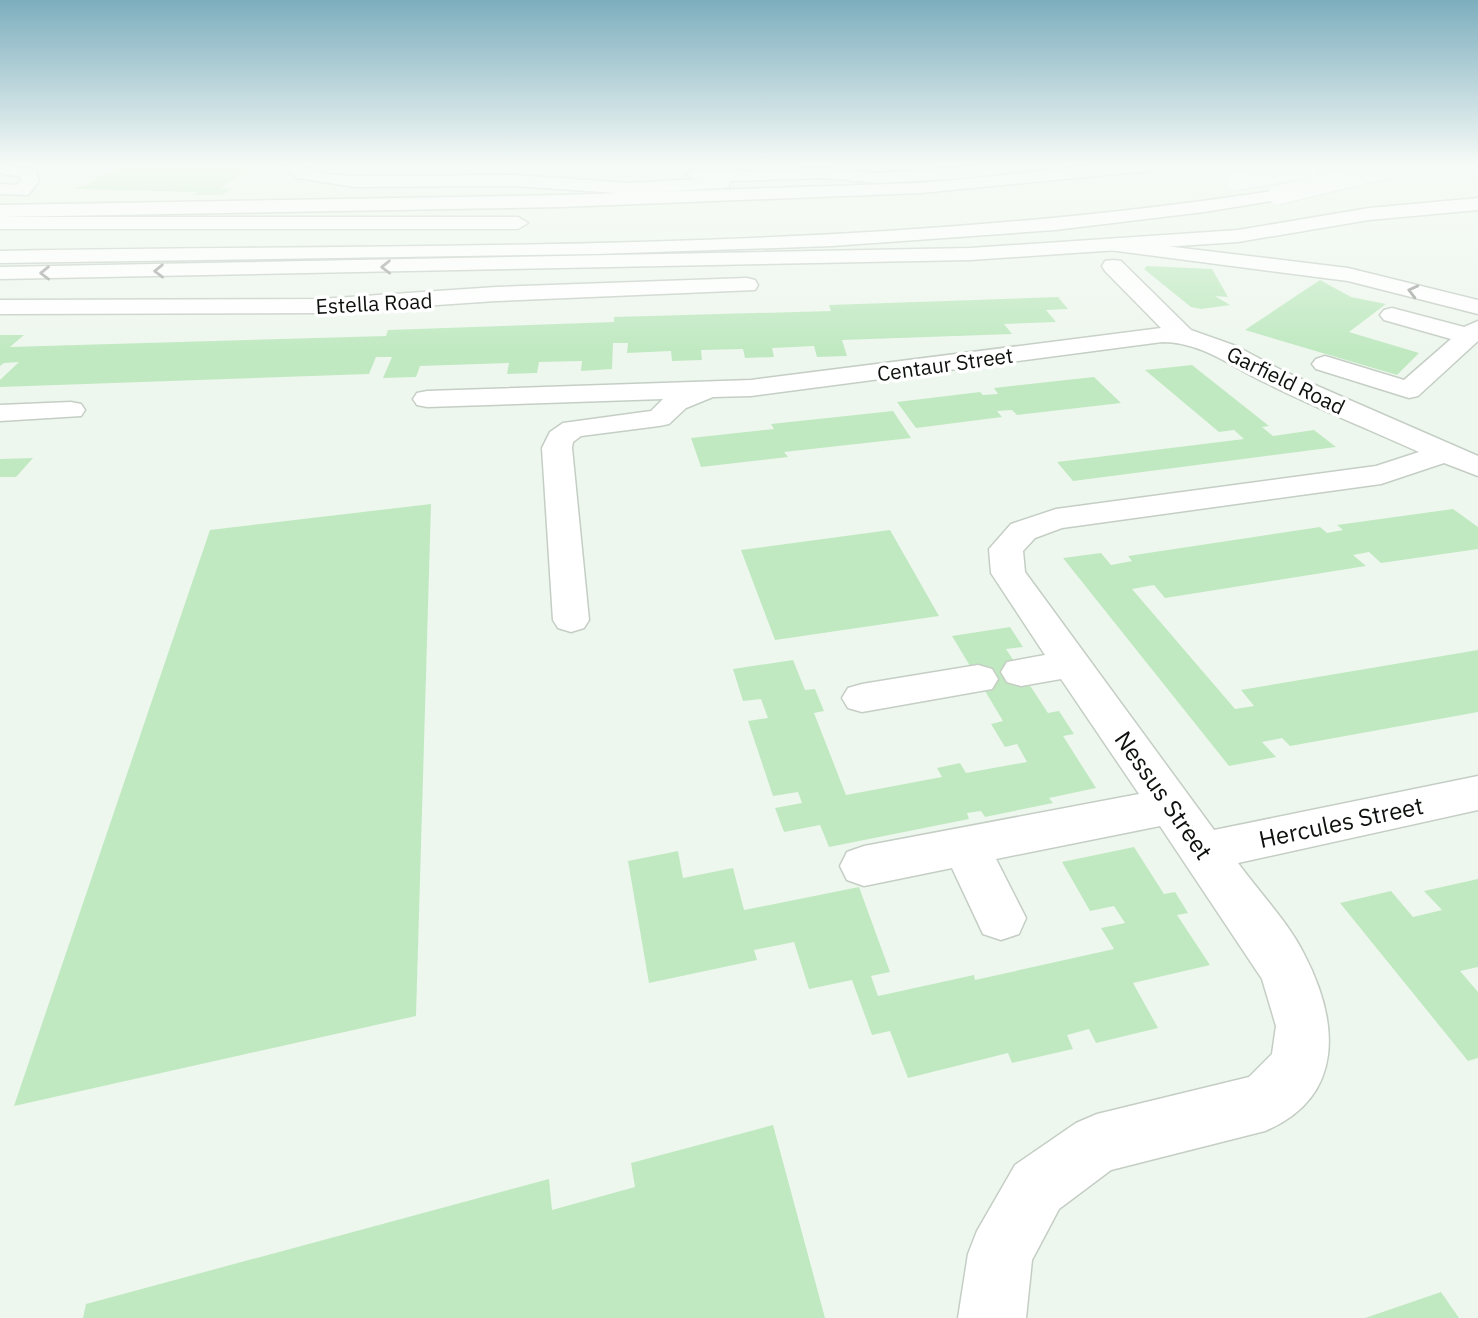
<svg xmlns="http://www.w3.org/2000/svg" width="1478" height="1318" font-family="'IBM Plex Sans',sans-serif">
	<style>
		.building { fill: #c0e9c1 }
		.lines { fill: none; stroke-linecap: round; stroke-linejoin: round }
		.minor-casing { stroke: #c5cec5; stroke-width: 3 }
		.major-casing { stroke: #c5cec5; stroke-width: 3 }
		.highway-casing { stroke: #c5cec5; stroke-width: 3 }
		.minor { fill: #fff; fill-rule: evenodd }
		.major { fill: #fff; fill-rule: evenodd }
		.highway { fill: #fff; fill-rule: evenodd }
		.highway-bridge-casing { stroke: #c5cec5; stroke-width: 20; stroke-linecap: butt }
		.highway-bridge { stroke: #fff; stroke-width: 19 }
		.oneway { stroke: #9fa09f }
		.labels { text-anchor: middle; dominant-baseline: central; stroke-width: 7; stroke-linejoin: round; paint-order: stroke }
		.far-street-label { font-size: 21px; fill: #0e110e; stroke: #fff }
		.street-label { font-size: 24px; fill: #0e110e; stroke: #fff }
	</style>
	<rect width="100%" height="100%" fill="#eef7ee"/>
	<g class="building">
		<polygon points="120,166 253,166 221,188 232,188 222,195 194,195 198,192 71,189 86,185"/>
		<polygon points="1147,266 1212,269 1228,297 1215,296 1230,305 1201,309 1191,307 1144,269"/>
		<polygon points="1320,280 1351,297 1386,304 1349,332 1419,353 1397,375 1245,330"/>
		<polygon points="1058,297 1068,309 1046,310 1056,322 1004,324 1012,334 842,340 847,356 817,357 814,346 772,348 774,357 745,358 743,349 701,350 702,360 672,361 671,351 627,353 628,343 613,343 612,369 581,371 582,361 539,362 537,373 507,374 509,363 420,366 416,377 383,378 392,357 376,357 369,374 0,387 0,380 19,362 4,363 0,366 0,335 24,335 10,347 386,336 388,330 614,322 614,317 831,311 829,305"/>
		<polygon points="1192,365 1269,426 1262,427 1273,436 1314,430 1336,447 1073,481 1057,462 1244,439 1234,430 1219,432 1145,370"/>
		<polygon points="1094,377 1121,403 1017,415 1012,410 997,411 1002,417 916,428 897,402 980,392 983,395 998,394 994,388"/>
		<polygon points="893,411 911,438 784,452 788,457 701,467 691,438 774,429 771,424"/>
		<polygon points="33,458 16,477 0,477 0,459"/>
		<polygon points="431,504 416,1016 14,1106 210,530"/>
		<polygon points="1453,509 1478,527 1478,549 1381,563 1369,552 1353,555 1366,566 1165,598 1154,585 1132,589 1235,709 1254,706 1241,690 1478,650 1478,712 1290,746 1282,738 1262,742 1276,757 1229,766 1063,558 1101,553 1111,565 1132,561 1128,556 1320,527 1327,533 1343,530 1337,525"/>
		<polygon points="890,530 939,616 775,640 741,550"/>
		<polygon points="1010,627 1023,647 1006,649 1048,713 1059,711 1074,734 1063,736 1096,788 1049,798 1053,803 985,817 981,811 967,813 969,819 829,847 820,825 784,832 775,808 802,803 798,792 773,796 748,721 768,718 761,699 743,701 733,669 793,660 805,690 815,689 824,711 814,713 846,795 942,777 937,768 960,763 966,773 1027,762 1017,744 1005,747 991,724 1003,721 952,636"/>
		<polygon points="1134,847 1164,894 1175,892 1182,903 1188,913 1177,915 1210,965 1133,983 1158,1028 1096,1043 1089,1029 1067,1035 1073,1049 1012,1063 1008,1053 908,1078 890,1031 872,1035 852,980 809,989 794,942 754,950 757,960 649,983 628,861 678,851 683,878 733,868 744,910 859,887 890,972 871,976 878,996 974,975 975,980 1114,949 1101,928 1125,923 1114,906 1090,911 1062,862"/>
		<polygon points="1478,879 1478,967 1460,971 1478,992 1478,1058 1468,1061 1340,903 1391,891 1413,917 1442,910 1424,891"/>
		<polygon points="773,1125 825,1318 83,1318 86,1304 549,1179 552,1210 635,1187 631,1163"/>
		<polygon points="1441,1292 1459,1318 1365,1318"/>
	</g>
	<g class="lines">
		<g class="minor-casing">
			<g id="minor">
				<polygon points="0,166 35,169 39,181 28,195 0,194 0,184 17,185 21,180 21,177 0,173"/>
				<polygon points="282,166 302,166 326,174 355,176 515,175 630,183 700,179 690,178 687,174 696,169 745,171 826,168 876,173 982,166 1033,166 1025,171 967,178 876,183 826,178 730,181 729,187 723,188 630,194 515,186 355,187 297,178"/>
				<polygon points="1116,240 1348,268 1478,300 1478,314 1348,281 1109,250 1106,246 1109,242"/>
				<path d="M1113 260 1121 261 1191 330 1236 346 1283 371 1478 456V476L1444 463 1381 484 1062 528 1035 538 1023 551 1025 572 1214 830 1478 776V810L1238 863C1259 892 1289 923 1304 954 1339 1021 1346 1097 1265 1131L1111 1170 1059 1209 1032 1260 1026 1318H958L968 1254 977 1231 1015 1165 1076 1123 1097 1114 1249 1077 1272 1054 1276 1026 1262 979 1160 826 996 859 1026 918 1019 934 1001 940 983 934 952 868 864 886 847 880 840 866 847 852 864 846 1139 794 1061 679 1021 686 1007 682 1001 672 1007 662 1045 655 991 573 989 549 1011 524 1056 509 1376 466 1419 452C1368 429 1316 408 1266 383 1232 367 1202 342 1162 342L751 396 713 397 686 408 669 424 659 426 581 436 573 442 572 448 589 620 584 628 571 632 558 628 553 620 542 448 550 432 563 423 651 411 663 399 427 407 417 405 413 399 417 393 427 391 751 380 1161 328 1105 271 1102 266 1105 261Z"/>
				<polygon points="747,278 755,280 758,285 755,290 496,301 320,313 0,314 0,300 320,299 496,287"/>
				<polygon points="1392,308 1464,327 1478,321 1478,341 1418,396 1409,398 1316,369 1312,364 1316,359 1325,356 1404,380 1451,339 1384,320 1380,315 1384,310"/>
				<polygon points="71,402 81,404 85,410 81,416 0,421 0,405"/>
				<polygon points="978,665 992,669 998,679 992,689 862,712 848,708 842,698 848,688 862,684"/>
			</g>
		</g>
		<g class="major-casing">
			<g id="major">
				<polygon points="1094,166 1156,166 1148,171 921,193 562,207 0,217 0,205 562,195 921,183"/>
				<polygon points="1478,198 1478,210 1369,220 1238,242 970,260 0,279 0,267 970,248 1238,230 1369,208"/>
			</g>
		</g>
		<g class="highway-casing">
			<g id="highway">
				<path d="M1278 190 1284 191 1287 195 1284 199 1204 212 1055 230 832 246 597 254 0 263V251C426 243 856 255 1278 190Z"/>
				<polygon points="0,217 518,217 528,223 518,229 0,229"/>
			</g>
		</g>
		<use href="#minor" class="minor"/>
		<use href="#major" class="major"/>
		<use href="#highway" class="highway"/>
		<g class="highway-bridge-casing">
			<g id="highway-bridge">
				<polyline points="1236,181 1310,168"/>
				<polyline points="1278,195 1398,166"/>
			</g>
		</g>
		<use href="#highway-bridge" class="highway-bridge"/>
	</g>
	<defs><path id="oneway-chevron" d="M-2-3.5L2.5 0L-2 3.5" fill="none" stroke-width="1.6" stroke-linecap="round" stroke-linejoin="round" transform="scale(1.75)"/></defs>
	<g class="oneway">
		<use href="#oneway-chevron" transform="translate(386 267) rotate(179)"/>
		<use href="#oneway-chevron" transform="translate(159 271) rotate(179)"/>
		<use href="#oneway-chevron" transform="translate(45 273) rotate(179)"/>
		<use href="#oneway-chevron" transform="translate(1413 291) rotate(-166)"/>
	</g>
	<linearGradient id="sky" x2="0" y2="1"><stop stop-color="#7daebe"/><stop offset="0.47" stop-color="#f7fbf7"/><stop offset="1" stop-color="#f7fbf7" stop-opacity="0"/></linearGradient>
	<rect width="1478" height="351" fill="url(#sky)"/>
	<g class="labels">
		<g class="far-street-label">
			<text transform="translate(374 303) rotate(-3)">Estella Road</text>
			<text transform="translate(945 364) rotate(-8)">Centaur Street</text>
			<text transform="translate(1286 380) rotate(26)">Garfield Road</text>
		</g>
		<g class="street-label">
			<text transform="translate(1164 795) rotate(55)">Nessus Street</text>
			<text transform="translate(1341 822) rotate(-12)">Hercules Street</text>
		</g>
	</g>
</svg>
